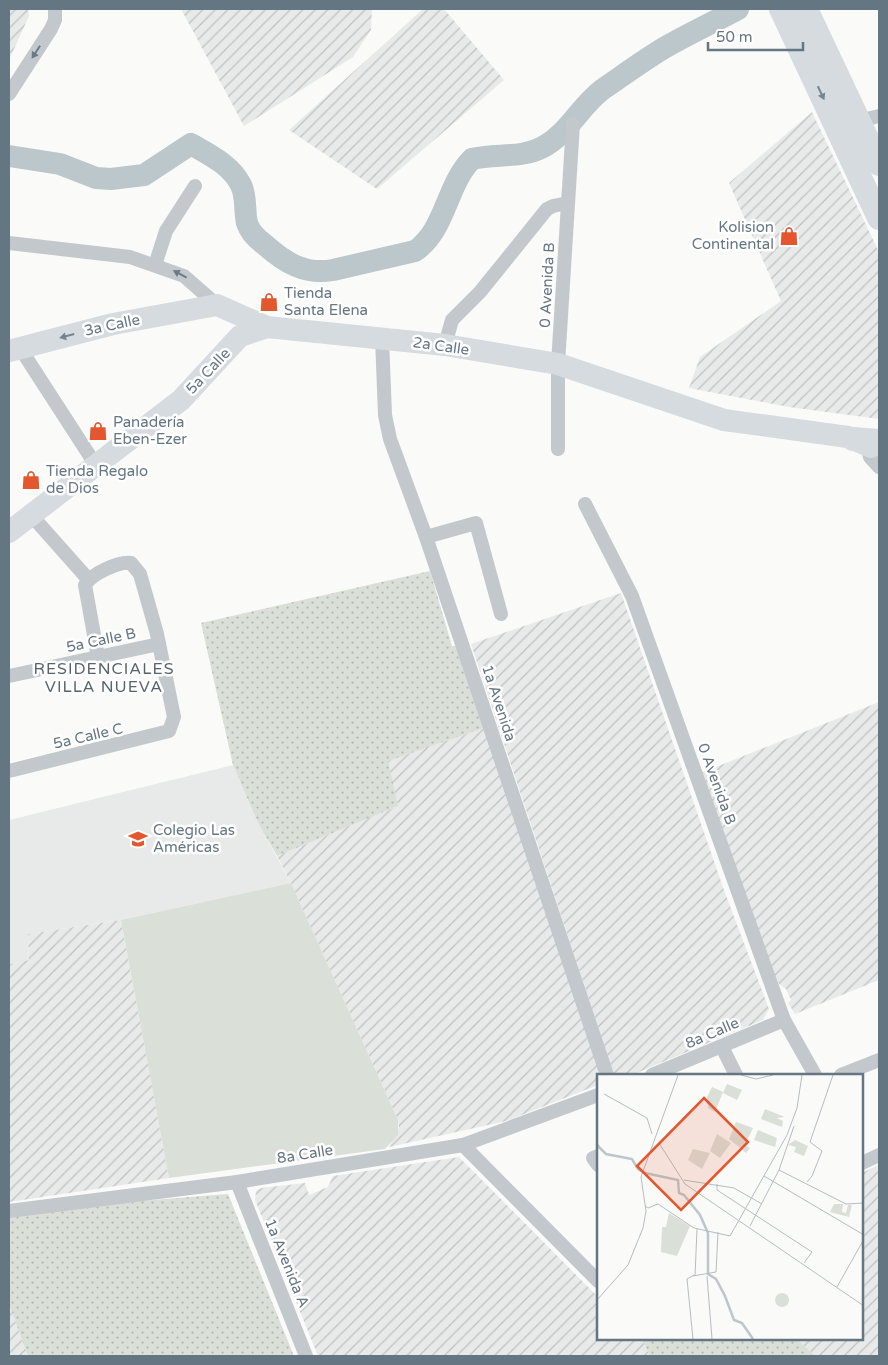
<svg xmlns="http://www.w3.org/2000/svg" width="888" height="1365" font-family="'Varela Round',sans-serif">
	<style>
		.built { fill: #e8e9e9 }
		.industrial { fill: url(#industrial-furrows) }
		.grass { fill: #dadfd7 }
		.garden { fill: url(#garden-dots) }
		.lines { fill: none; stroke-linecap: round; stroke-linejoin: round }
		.river { stroke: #bbc7cb; stroke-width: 22 }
		.minor { stroke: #c3c8cc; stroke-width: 14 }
		.primary { stroke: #d6dbdf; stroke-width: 22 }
		.trunk { stroke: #d6dbdf; stroke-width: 24 }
		.oneway { fill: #6a7a87 }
		.oneway2 { fill: #768591 }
		.labels { text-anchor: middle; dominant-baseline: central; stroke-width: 5; stroke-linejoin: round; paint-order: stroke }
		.poi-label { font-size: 15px; fill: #657683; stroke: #fff; text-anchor: start }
		.street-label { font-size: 15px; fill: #657683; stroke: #fff }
		.neighbourhood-label { font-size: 16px; letter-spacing: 1px; fill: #57646e; stroke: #fff }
		.inset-river { fill: none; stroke: #bbc7cb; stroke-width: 2.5 }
		.inset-road { fill: none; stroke: #b5bdc2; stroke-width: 1 }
		.view { fill: #e4572e; fill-opacity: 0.15; stroke: #e4572e; stroke-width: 2.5 }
		.inset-edge { fill: none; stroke: #657683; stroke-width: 2.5 }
	</style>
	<defs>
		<pattern id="industrial-furrows" width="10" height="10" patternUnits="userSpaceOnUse" patternTransform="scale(1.25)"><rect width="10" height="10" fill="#e8e9e9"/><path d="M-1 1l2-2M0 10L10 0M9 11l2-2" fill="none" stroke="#c0c1c2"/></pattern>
		<pattern id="garden-dots" width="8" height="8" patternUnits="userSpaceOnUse" patternTransform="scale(1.25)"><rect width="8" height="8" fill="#dadfd7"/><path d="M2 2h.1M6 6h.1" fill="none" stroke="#b4b9b4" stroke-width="1.8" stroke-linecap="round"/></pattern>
	</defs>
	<rect width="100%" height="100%" fill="#fafaf8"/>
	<polygon class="built" points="233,765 258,823 291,883 121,920 28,934 29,960 9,964 9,820"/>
	<g class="industrial">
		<polygon points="9,9 28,9 29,16 9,60"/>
		<polygon points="181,9 372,9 371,30 353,57 244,126"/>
		<polygon points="423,9 444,9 504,80 377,189 289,130"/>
		<polygon points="812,112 879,252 879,419 789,407 689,388 700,357 781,301 729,183"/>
		<polygon points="621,593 725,893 769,1009 763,1020 632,1075 614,1075 471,644"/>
		<polygon points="879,702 879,980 795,1014 788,1003 791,1000 786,989 779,984 774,973 701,773"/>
		<polygon points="484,728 601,1075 598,1075 598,1085 506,1121 389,1147 399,1128 398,1120 291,883 277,856 398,806 387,761"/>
		<polygon points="121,920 169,1178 9,1202 9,964 29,960 28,934"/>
		<polygon points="459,1157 598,1297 598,1339 642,1339 650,1356 318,1356 255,1200 256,1191 261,1188 305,1183 309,1195 328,1187 333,1176"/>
		<polygon points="878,1165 879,1356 815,1356 797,1339 862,1339 862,1173"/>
		<polygon points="9,1304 19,1331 28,1356 9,1356"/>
	</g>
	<polygon class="grass" points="291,883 398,1120 398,1135 385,1149 169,1178 121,920"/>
	<g class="garden">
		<polygon points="430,571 452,646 457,646 484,728 388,761 398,806 277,856 258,823 233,765 201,623"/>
		<polygon points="228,1194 294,1356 28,1356 9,1304 9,1217 77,1206"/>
		<polygon points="642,1339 797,1339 815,1356 650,1356"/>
	</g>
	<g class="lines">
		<path class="river" d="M9 156 60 164 96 178 111 179 144 175 191 144C210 155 231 165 241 185 247 197 244 211 247 223 250 232 257 239 264 244 285 263 305 275 333 270L415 251C446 230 446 185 472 159 495 153 521 159 543 147 568 134 580 106 603 89 622 76 644 60 664 48 688 34 714 22 738 9"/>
		<g class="minor">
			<polyline points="9,94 51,29 55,20 55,9"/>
			<polyline points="859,121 879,116"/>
			<polyline points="9,243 130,257 184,276 217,305"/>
			<polyline points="155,265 166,231 195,186"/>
			<polyline points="382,338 385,415 390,439 426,537 607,1075"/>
			<polyline points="445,345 452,320 480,292 547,209 553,206 568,203"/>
			<polyline points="20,348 97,467"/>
			<polyline points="867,445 870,457 879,467"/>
			<polyline points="558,449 558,364 573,124"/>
			<polyline points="585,504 632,596 784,1020 815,1075"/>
			<polyline points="32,516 88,579"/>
			<polyline points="426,537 476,523 501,614"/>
			<polyline points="9,676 159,644"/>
			<path d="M9 771 169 731 174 717 157 634 140 574 131 563C119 561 91 574 85 585L98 657"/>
			<polyline points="722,1047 736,1075"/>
			<polyline points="652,1075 784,1020"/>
			<polyline points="841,1075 879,1060"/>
			<polyline points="463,1145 598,1281"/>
			<polyline points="598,1156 593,1158 598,1165"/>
			<polyline points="862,1163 879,1155"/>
			<polyline points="237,1182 306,1356"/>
			<polyline points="9,1211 237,1182 463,1145 598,1095"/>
		</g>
		<g class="primary">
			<polyline points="9,351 113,324 217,305 267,327 445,345 558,364 724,420 848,437 871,447"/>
			<polyline points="9,532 181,400 240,336 267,327"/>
		</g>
		<g class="trunk">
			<polyline points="781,9 879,218"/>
			<polyline points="806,9 879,164"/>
			<polyline points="853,439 879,441"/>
		</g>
	</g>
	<defs><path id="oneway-solid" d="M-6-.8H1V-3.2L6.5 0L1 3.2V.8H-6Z" transform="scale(1.25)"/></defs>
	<g class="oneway">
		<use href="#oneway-solid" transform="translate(36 52) rotate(123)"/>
		<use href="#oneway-solid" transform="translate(180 274) rotate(-152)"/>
	</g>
	<g class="oneway2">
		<use href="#oneway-solid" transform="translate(821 93) rotate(65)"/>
		<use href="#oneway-solid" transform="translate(67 336) rotate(165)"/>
	</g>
	<defs>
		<g id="shop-bare" transform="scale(1.5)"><path d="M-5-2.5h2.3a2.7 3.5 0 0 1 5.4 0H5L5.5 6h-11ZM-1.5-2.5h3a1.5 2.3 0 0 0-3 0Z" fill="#e4572e" stroke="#fff" stroke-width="2.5" paint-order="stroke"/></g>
		<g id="school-bare" transform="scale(1.5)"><path d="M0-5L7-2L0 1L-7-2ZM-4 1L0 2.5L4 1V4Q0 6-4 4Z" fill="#e4572e" stroke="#fff" stroke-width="2.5" paint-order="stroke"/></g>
	</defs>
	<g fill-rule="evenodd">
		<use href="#shop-bare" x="789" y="236"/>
		<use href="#shop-bare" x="269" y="302"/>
		<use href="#shop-bare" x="98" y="431"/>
		<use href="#shop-bare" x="31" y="480"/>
		<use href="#school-bare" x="138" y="839"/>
	</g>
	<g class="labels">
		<g class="poi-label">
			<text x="774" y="227" text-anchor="end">Kolision<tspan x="774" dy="17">Continental</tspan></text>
			<text x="284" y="293">Tienda<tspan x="284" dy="17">Santa Elena</tspan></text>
			<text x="113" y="422">Panadería<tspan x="113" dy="17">Eben-Ezer</tspan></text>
			<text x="46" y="471">Tienda Regalo<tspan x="46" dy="17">de Dios</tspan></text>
			<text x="153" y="830">Colegio Las<tspan x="153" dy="17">Américas</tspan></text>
		</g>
		<g class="street-label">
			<text transform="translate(547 285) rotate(-87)">0 Avenida B</text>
			<text transform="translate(112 325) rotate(-12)">3a Calle</text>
			<text transform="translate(441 346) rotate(8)">2a Calle</text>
			<text transform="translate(208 371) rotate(-47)">5a Calle</text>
			<text transform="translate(101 640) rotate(-12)">5a Calle B</text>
			<text transform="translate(499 703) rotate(72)">1a Avenida</text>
			<text transform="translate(88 736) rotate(-13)">5a Calle C</text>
			<text transform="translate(717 784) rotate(70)">0 Avenida B</text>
			<text transform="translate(712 1033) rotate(-23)">8a Calle</text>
			<text transform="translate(305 1154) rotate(-9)">8a Calle</text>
			<text transform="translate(287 1263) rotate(68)">1a Avenida A</text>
		</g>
		<g class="neighbourhood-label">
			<text x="104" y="669">RESIDENCIALES<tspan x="104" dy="18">VILLA NUEVA</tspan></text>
		</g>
	</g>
	<g transform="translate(597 1074)">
		<rect width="266" height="266" fill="#fafaf8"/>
		<path d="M130 10 145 16 140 26 126 19ZM168 35 188 43 180 44 186 47 185 53 164 45ZM120 60 134 69 123 84 113 77Z" fill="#dadfd7"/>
		<path d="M198 66 211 72 207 82 197 78 199 73 191 71Z" fill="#dadfd7"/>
		<path d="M72 139 93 152 80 182 64 178 65 153H69ZM178 226a7 7 0 1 1 14 0a7 7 0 1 1-14 0Z" fill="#dadfd7"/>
		<path d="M115 13 126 18 118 38 111 34 110 23ZM139 48 156 54 148 71 153 74 149 79 132 65ZM161 56 180 64 178 73 157 66ZM96 75 113 79 105 95 91 86ZM237 130H246L245 138 249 139 251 131H255L252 143 233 138Z" fill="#dadfd7"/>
		<path class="inset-river" d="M0 71 9 80 35 85 41 95 48 99 81 106 82 119 87 121 103 141 111 159V200L119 205 128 222 137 246 145 249 156 265"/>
		<path class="inset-road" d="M144 1 159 5 176 1M7 20 50 44 55 60M62 69 88 110 267 232M182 96 249 130 267 129M167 102 267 161M87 106 137 114 165 130M210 108 215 102 225 77 213 68 236 1M120 110V116L215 178 207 189M48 132 51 134 61 130 97 154 133 162 190 61 200 34 205 1M153 152 182 96 197 52M96 202 119 198 121 158M98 202 100 155M110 202 115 265M240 213 267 165M0 226 31 191 46 154 49 137 44 103 81 1M96 265 90 205 97 201"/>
		<path class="view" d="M107 24 151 68 84 136 40 92Z"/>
		<rect width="266" height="266" class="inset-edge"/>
	</g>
	<rect width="888" height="1365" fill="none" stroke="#657683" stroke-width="20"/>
	<path d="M708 42v8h95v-8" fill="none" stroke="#657683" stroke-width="2.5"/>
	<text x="716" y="42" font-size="15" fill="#657683" stroke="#ffffff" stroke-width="4" paint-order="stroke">50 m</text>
</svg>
